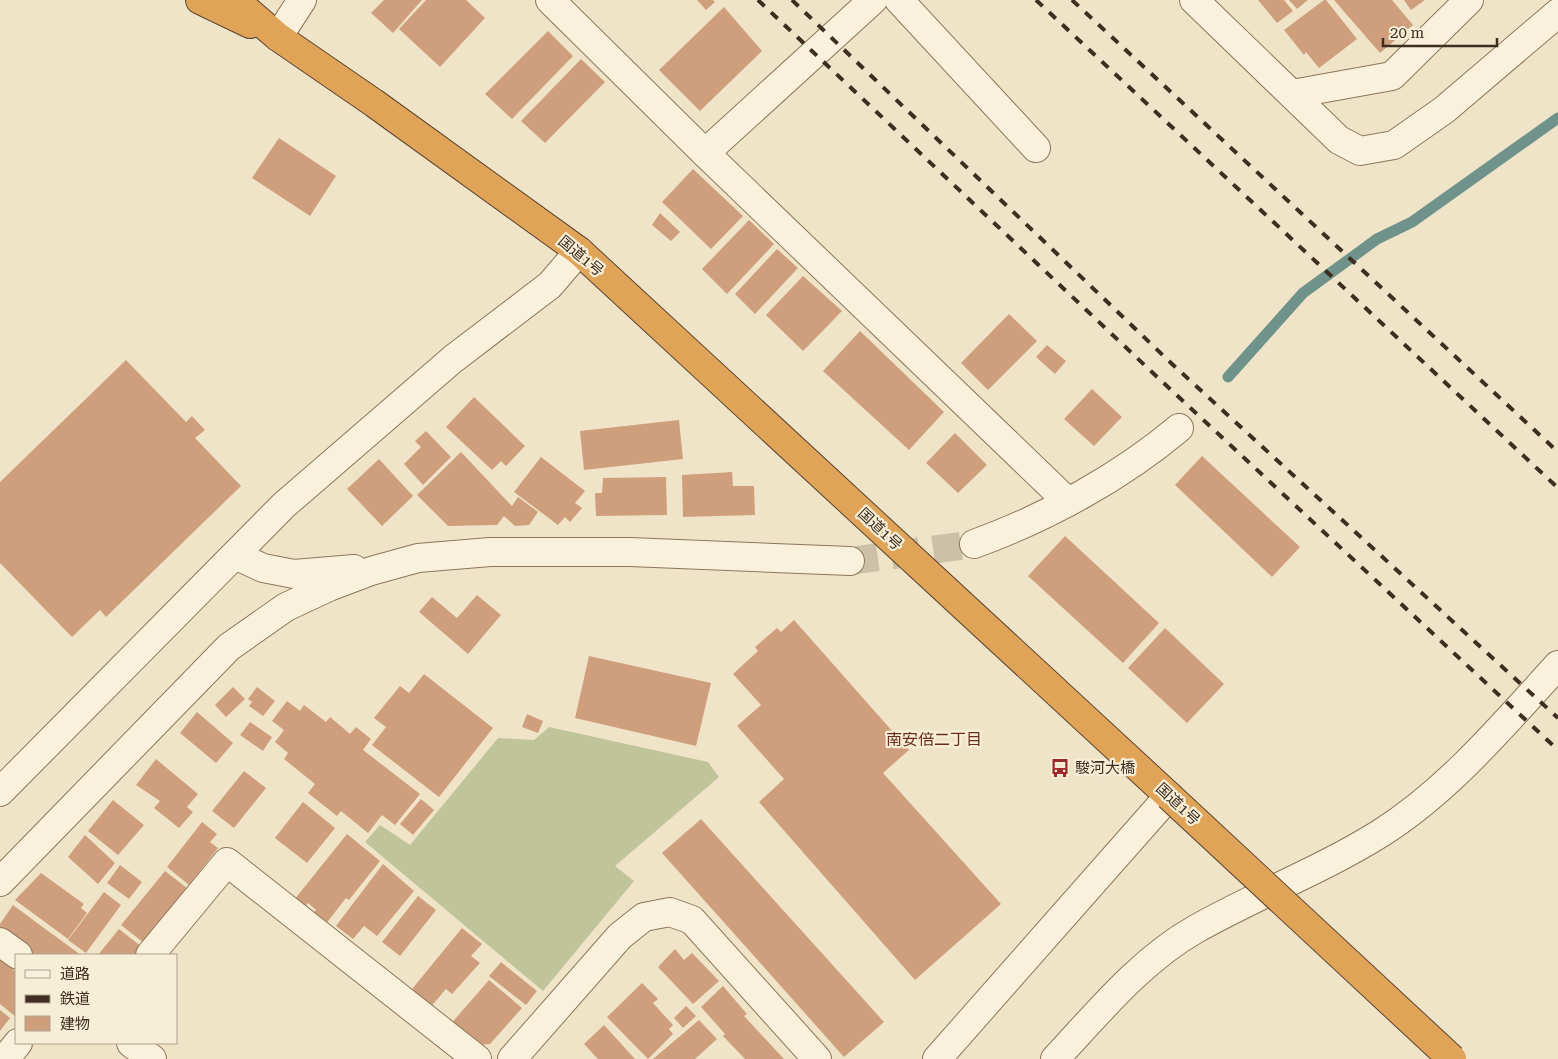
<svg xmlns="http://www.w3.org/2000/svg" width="1558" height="1059" font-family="'Roboto Serif','Noto Sans JP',serif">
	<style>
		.cemetery { fill: #bfc49a }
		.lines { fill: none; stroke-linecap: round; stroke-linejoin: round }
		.stream { stroke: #6f938a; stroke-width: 11 }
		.building { fill: #cf9f7d }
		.minor-tunnel { stroke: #ccc0a6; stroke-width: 28; stroke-dasharray: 28 14; stroke-linecap: butt }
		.minor-casing { stroke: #8d765c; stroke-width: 30 }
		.highway-casing { stroke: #5b4430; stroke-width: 30 }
		.minor { stroke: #faf1dc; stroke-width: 28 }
		.highway { stroke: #e0a458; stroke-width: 28 }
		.rail { stroke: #3d2e20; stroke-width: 4; stroke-dasharray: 9 9; stroke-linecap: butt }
		.highway-bridge-casing { stroke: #5b4430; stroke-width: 30; stroke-linecap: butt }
		.highway-bridge { stroke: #e0a458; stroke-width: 28 }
		.labels { text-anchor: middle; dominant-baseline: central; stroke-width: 4.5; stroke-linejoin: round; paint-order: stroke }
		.street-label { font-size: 15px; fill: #3d2e20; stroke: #f7eed8 }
		.poi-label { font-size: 15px; fill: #3d2e20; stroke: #f7eed8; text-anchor: start }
		.neighbourhood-label { font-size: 16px; fill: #6b2e1e; stroke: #f7eed8 }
	</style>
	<rect width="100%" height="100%" fill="#f0e4c8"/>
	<polygon class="cemetery" points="549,727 708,762 719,777 615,866 634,881 543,991 365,842 380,825 410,845 498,738 534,740"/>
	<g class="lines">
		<polyline class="stream" points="1228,377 1303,293 1377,239 1412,222 1558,118"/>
	</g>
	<g class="building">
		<polygon points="384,0 422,0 393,33 371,13"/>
		<polygon points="426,0 466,0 485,18 440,67 399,29"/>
		<polygon points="697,0 713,0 715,2 706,10"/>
		<polygon points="1258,0 1284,0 1293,11 1277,23"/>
		<polygon points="1289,0 1308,0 1297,9"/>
		<polygon points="1324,0 1326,0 1357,39 1319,68 1306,52 1304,55 1284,30"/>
		<polygon points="1334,0 1392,0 1413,25 1380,53"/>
		<polygon points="1404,0 1425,0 1411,10"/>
		<polygon points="724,7 762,51 700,111 659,70"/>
		<polygon points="548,31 573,56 512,119 485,94"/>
		<polygon points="581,59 605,82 545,143 521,121"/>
		<polygon points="279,138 336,176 310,216 252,178"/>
		<polygon points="693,169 743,216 711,249 662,202"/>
		<polygon points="660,213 680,232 671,241 652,225"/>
		<polygon points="749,220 774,244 727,294 702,269"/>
		<polygon points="777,249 798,268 755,314 735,294"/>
		<polygon points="803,276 842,311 803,351 766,315"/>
		<polygon points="1009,314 1037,341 988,390 961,363"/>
		<polygon points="860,331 944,412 909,450 823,371"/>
		<polygon points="1047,345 1066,361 1055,374 1036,357"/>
		<polygon points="126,360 186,422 192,416 205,430 195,438 241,486 106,617 100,610 72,637 0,563 0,482"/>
		<polygon points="1092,389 1122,417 1094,446 1064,419"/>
		<polygon points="474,397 525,446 506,466 501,461 492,470 446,427"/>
		<polygon points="679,420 683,459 584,470 580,431"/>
		<polygon points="426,431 451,457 423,485 404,464 421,447 415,441"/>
		<polygon points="955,433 987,465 958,493 926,463"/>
		<polygon points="461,452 512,506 518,497 538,512 529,525 515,526 504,516 497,525 448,526 417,495"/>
		<polygon points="1202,456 1300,547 1272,577 1175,485"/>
		<polygon points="541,457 585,491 575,503 582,508 570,522 565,517 558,525 514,492"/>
		<polygon points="379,459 413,496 382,526 347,489"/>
		<polygon points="732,472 733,486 754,486 755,515 683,517 682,475"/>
		<polygon points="666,477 667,515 596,516 595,493 602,493 603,478"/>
		<polygon points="1065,536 1159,623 1123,663 1028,576"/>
		<polygon points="477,595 501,615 468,654 419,612 432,597 457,618"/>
		<polygon points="794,620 909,750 883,773 1001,904 915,980 759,802 784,779 737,726 761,705 733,674 758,651 755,647 777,628 781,632"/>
		<polygon points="1165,628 1224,684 1187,723 1128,668"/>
		<polygon points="589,656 711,683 696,746 575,718"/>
		<polygon points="424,674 493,728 439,797 372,745 386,727 374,718 400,686 409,693"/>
		<polygon points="233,687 245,699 226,717 215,705"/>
		<polygon points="257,687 275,701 263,716 249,706 252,702 248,699"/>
		<polygon points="287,701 300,711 304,705 326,722 330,717 350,734 356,727 371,739 363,750 420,794 395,825 382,815 368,833 341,811 337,816 308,793 315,784 284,759 288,753 275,742 284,730 272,721"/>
		<polygon points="197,712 233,743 216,763 180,733"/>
		<polygon points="527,714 543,721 538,733 522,727"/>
		<polygon points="250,722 272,737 263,751 240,735"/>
		<polygon points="156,759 198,794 187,807 193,812 179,828 154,808 160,801 136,785"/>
		<polygon points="244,771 266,788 234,828 212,811"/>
		<polygon points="421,799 434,810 413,835 400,824"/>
		<polygon points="113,800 144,825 118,855 88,831"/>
		<polygon points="303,802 335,828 307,863 275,838"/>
		<polygon points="701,819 884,1022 844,1057 662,853"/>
		<polygon points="202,822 217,834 210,842 218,848 189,885 167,867"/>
		<polygon points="347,834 380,861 349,900 346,898 325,925 311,915 316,910 308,903 304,908 294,900"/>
		<polygon points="85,835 115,863 98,884 68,857"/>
		<polygon points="383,864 414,891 377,936 364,926 353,939 336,926"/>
		<polygon points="120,865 142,882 129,899 107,883"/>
		<polygon points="165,871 187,888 144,943 121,925"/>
		<polygon points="41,873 84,904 81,908 87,913 68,939 15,900"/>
		<polygon points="104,892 121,905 86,953 68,940"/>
		<polygon points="418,896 436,910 400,956 382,942"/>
		<polygon points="13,905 48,931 81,955 32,955 0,932 0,924"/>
		<polygon points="462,928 482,944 471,956 480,963 452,994 446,989 428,1010 408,994"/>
		<polygon points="119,929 142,947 135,955 98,955"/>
		<polygon points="675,949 684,960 692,953 719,981 693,1004 658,967"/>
		<polygon points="0,959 16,972 16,1017 0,1004"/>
		<polygon points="501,962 537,991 526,1005 489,976"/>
		<polygon points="489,980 522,1008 490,1044 471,1046 449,1026"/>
		<polygon points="642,983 658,999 653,1003 673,1025 669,1029 673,1034 648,1059 607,1017"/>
		<polygon points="723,986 747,1014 744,1016 784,1059 745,1059 723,1036 725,1034 701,1007"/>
		<polygon points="686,1006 696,1016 683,1028 674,1018"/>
		<polygon points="0,1010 10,1018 0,1031"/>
		<polygon points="699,1020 717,1039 695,1059 653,1059"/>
		<polygon points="604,1025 635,1059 598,1059 584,1044"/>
	</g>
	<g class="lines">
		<polyline class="minor-tunnel" points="850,561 974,544"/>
		<g class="minor-casing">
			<g id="minor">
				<polyline points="550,0 705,153 1068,502"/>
				<polyline points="899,0 1036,148"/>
				<polyline points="1194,0 1339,140 1360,151 1394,145 1444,110 1558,13"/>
				<polyline points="278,37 302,0"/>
				<polyline points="1292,94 1392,76 1469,0"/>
				<polyline points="705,153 873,0"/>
				<path d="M974 544C1046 518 1121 477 1179 428"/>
				<polyline points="235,555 263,568 294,574 354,569"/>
				<polyline points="0,792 284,505 453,359 550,285 579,251"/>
				<polyline points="0,882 229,647 286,607 329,587 371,571 418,558 490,552 630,552 850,561"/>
				<polyline points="0,942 18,955"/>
				<polyline points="150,955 227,862 477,1059"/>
				<polyline points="131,1043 152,1059"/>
				<polyline points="5,1059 18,1043"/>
				<polyline points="512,1059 620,936 644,917 670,912 692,920 817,1059"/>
				<polyline points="937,1059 1169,796"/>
				<path d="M1055 1059C1098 1013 1141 960 1196 929 1256 895 1322 870 1381 833 1450 789 1503 725 1558 665"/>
			</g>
		</g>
		<g class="highway-casing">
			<g id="highway">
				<polyline points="200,0 250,24"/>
				<polyline points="235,0 278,37 374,103 579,251 1169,796"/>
			</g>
		</g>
		<use href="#minor" class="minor"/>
		<use href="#highway" class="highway"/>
		<g class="rail">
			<polyline points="758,0 1154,374 1558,750"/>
			<polyline points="792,0 1171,363 1558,718"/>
			<polyline points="1036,0 1558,488"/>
			<polyline points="1072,0 1558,452"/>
		</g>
		<g class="highway-bridge-casing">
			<polyline id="highway-bridge" points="1169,796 1452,1059"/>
		</g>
		<use href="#highway-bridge" class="highway-bridge"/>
	</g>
	<defs>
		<g id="bus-bare" transform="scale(1.5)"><path d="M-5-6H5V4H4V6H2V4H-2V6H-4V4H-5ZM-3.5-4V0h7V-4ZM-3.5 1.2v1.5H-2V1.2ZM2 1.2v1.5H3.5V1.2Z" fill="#9e2a2b" stroke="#f7eed8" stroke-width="2.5" paint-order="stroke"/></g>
	</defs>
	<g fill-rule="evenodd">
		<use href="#bus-bare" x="1060" y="768"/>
	</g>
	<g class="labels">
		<g class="street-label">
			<text transform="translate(581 256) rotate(40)">国道1号</text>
			<text transform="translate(880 529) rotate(43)">国道1号</text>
			<text transform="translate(1178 804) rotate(43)">国道1号</text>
		</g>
		<g class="poi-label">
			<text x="1075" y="768">駿河大橋</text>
		</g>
		<g class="neighbourhood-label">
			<text x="934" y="739">南安倍二丁目</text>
		</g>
	</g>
	<rect x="15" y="954" width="162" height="90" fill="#f7eed8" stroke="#ada18e"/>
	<rect x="25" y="970" width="25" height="8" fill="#faf1dc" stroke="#ada18e"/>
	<text x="60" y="979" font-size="15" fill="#3d2e20">道路</text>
	<rect x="25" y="995" width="25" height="8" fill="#3d2e20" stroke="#ada18e"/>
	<text x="60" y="1004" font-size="15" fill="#3d2e20">鉄道</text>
	<rect x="25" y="1016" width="25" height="15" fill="#cf9f7d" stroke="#ada18e"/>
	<text x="60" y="1029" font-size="15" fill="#3d2e20">建物</text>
	<path d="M1383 38v8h114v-8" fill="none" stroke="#3d2e20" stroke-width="2.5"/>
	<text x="1390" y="38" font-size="15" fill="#3d2e20" stroke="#f7eed8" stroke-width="4" paint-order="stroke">20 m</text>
</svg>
